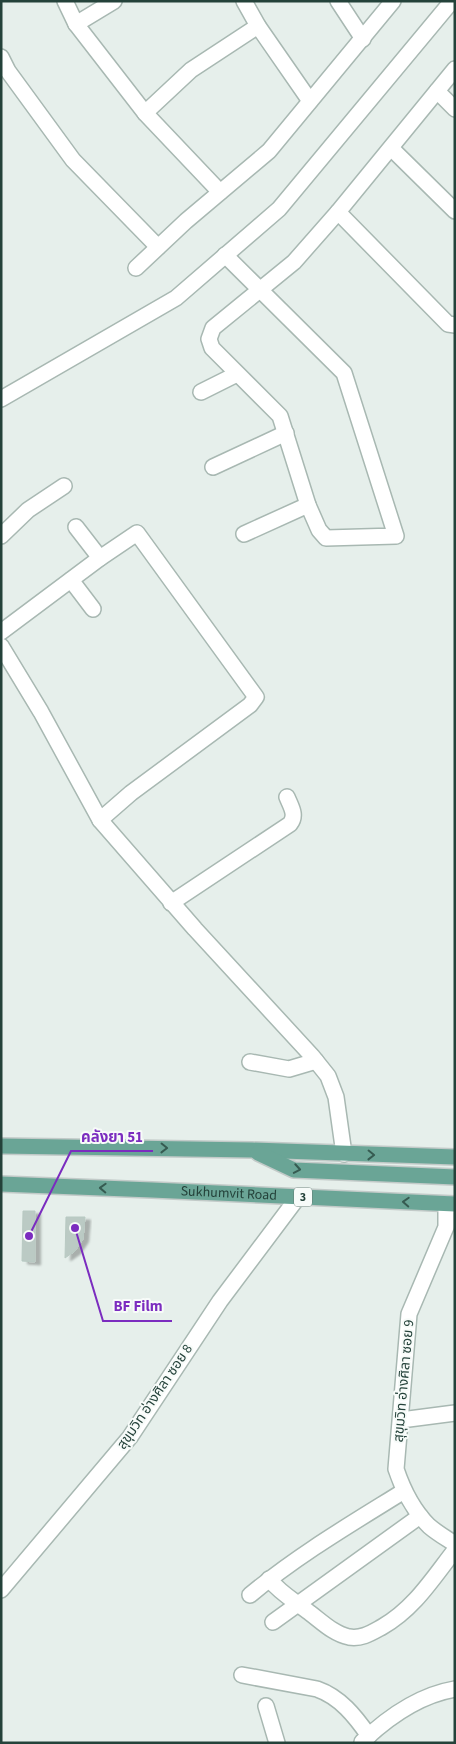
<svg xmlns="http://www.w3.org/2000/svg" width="456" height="1744" font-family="'Source Sans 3','Noto Sans Thai',sans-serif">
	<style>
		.building { fill: #bbcac4; stroke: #b8c9c2; filter: url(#shadow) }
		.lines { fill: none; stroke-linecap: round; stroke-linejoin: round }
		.minor-casing { stroke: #a8b8b2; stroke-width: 18 }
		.major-casing { stroke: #c2cac8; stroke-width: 18 }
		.minor { stroke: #fff; stroke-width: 15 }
		.major { stroke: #6aa596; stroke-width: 15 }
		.oneway { stroke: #365b51 }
		.labels { text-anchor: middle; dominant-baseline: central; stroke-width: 4; stroke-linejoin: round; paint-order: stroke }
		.shield { fill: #f7fbf9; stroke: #637a73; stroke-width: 1 }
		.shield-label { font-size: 12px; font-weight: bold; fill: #24423a }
		.street-label { font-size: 14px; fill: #24423a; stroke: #f7fbf9 }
		.leader { fill: none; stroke: #7b2cbf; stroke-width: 2 }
		.callout-dot { fill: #7b2cbf; stroke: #f7fbf9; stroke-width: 2 }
		.callout-label { font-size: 15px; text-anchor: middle; font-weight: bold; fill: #7b2cbf; stroke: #f7fbf9; stroke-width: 4; stroke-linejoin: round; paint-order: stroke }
	</style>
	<defs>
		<filter id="shadow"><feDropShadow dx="5.5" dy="3" stdDeviation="1" flood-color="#0004"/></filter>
	</defs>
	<rect width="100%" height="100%" fill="#e6efeb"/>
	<g class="building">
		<polygon points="23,1211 35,1211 35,1262 22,1261"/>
		<polygon points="66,1217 85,1217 83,1239 75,1251 65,1258"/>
	</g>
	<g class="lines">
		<g class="minor-casing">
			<g id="minor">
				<polyline points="65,1 76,24 145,113 220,192"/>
				<polyline points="244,1 258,26 310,101"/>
				<polyline points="338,1 363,39"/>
				<polyline points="76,24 114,1"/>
				<polyline points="1,57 8,71 73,160 158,247"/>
				<polyline points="437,91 455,109"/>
				<polyline points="145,113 191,70 258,26"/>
				<polyline points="391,148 455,211"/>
				<polyline points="338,212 448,324 455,325"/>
				<polyline points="225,255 344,373 396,536 326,538 319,530 308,505 280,416 212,348 209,339 213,328 294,262 338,212 455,69"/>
				<polyline points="136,268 186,221 269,151 393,1"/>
				<polyline points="201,392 237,374"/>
				<polyline points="1,399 176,298 279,209 452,1"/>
				<polyline points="213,467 286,433"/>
				<polyline points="76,527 100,558"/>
				<polyline points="244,534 308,505"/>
				<polyline points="1,536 28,510 64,486"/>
				<polyline points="71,580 93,609"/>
				<polyline points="1,632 100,558 137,533 256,697 250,705 131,793 100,820"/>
				<polyline points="1,646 41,712 100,820 195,929 312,1056 328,1076 336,1097 344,1154"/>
				<path d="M171 903 290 824C297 815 291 807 287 797"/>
				<polyline points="250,1062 289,1069 316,1061"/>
				<path d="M446 1204V1227L409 1314 396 1469C403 1490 413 1510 429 1526 437 1533 446 1538 455 1544"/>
				<polyline points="401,1420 455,1413"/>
				<path d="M269 1579C281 1594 295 1601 310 1613 322 1622 334 1634 349 1637 362 1639 371 1633 382 1627 414 1609 433 1578 455 1550"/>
				<polyline points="1,1590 130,1437 220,1301 298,1197"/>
				<path d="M250 1595C298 1555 351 1524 404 1491"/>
				<polyline points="273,1622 420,1516"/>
				<path d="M242 1675 317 1689C340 1697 355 1716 369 1736"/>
				<polyline points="266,1706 277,1743"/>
				<path d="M362 1742C387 1718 420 1695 455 1689"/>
			</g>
		</g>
		<g class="major-casing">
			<g id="major">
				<polyline points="1,1146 252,1150 455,1157"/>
				<polyline points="258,1153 294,1170 455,1177"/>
				<path id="s1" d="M1 1184 152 1190 455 1204"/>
			</g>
		</g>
		<use href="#minor" class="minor"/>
		<use href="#major" class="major"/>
	</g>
	<defs><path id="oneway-chevron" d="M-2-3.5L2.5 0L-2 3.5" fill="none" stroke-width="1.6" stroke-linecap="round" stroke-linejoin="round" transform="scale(1.25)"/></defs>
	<g class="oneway">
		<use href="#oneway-chevron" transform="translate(164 1148) rotate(1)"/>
		<use href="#oneway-chevron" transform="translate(371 1155) rotate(1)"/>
		<use href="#oneway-chevron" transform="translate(297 1169) rotate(10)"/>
		<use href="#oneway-chevron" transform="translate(103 1188) rotate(-178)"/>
		<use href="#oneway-chevron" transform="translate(406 1202) rotate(-177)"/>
	</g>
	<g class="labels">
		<rect class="shield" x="294" y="1187.5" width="18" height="19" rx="4"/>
		<g class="shield-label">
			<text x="303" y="1197">3</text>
		</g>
		<g class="street-label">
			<text stroke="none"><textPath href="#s1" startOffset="228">Sukhumvit Road</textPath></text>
			<text transform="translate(404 1381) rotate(-85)">สุขุมวิท อ่างศิลา ซอย 9</text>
			<text transform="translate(155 1397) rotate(-56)">สุขุมวิท อ่างศิลา ซอย 8</text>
		</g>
	</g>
	<path class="leader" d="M29 1236L71 1151H153M75 1228L103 1321H172"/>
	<g class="callout-dot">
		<circle cx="29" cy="1236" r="5"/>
		<circle cx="75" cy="1228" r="5"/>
	</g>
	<g class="callout-label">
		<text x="112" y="1142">คลังยา 51</text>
		<text x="138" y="1311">BF Film</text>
	</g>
	<rect width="456" height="1744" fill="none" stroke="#24423a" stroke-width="5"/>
</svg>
